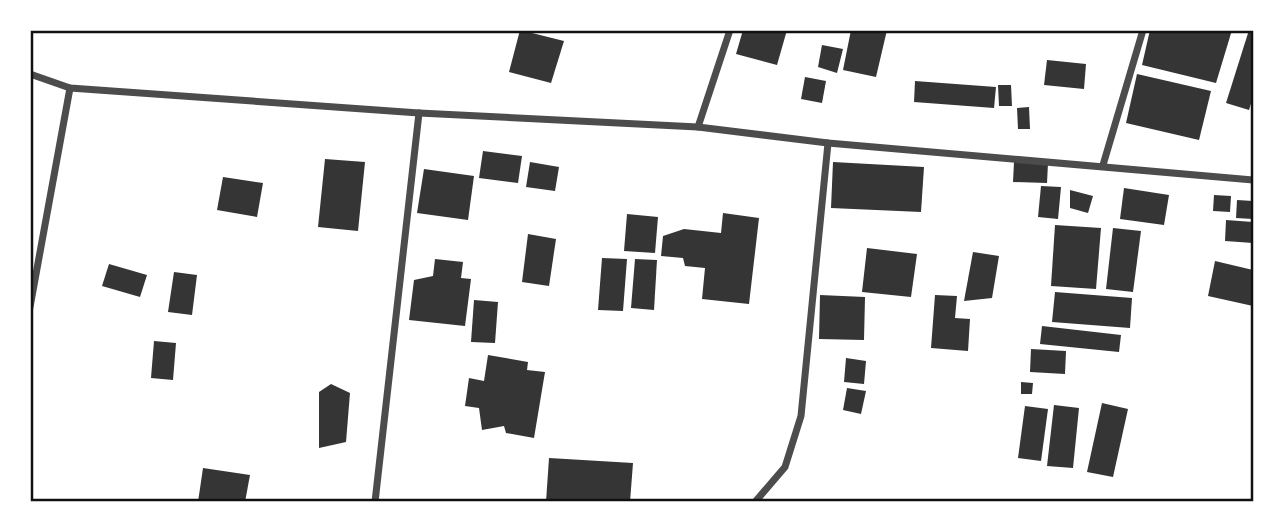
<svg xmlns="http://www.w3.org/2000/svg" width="1283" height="532" font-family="Figtree,sans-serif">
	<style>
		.building { fill: #353535 }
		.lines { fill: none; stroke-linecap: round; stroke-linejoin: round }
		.minor { stroke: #4c4c4c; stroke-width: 7 }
		.neatline { fill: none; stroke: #111; stroke-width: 2.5 }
	</style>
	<rect width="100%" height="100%" fill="#fff"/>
	<g class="building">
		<polygon points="520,30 564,41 551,83 509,72"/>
		<polygon points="743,30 787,30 777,65 736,54"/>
		<polygon points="851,30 887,30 876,77 843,70"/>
		<polygon points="1150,30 1232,30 1216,83 1142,65"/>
		<polygon points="1249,30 1253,30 1253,97 1249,110 1226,103"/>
		<polygon points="822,45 843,49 837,73 818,67"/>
		<polygon points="1047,60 1086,64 1084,89 1044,85"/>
		<polygon points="1137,74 1211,91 1199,140 1126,123"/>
		<polygon points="805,77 826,81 822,103 801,99"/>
		<polygon points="915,81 996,87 994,108 914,102"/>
		<polygon points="998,85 1011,85 1012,106 999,106"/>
		<polygon points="1029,107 1030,129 1018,129 1017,108"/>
		<polygon points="483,151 522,156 518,183 479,178"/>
		<polygon points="325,159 365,162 358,231 318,227"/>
		<polygon points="530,162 559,167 555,191 526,187"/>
		<polygon points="833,162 924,167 921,212 831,208"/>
		<polygon points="1014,162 1048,163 1047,183 1013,182"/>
		<polygon points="424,169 474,176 468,220 417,213"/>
		<polygon points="223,177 263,183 257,217 217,210"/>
		<polygon points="1041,186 1061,187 1058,219 1038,217"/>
		<polygon points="1124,188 1169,195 1164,225 1120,219"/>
		<polygon points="1070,190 1093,196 1088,213 1070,208"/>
		<polygon points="1214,195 1231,196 1230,212 1213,211"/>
		<polygon points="1237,200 1253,201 1253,219 1236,218"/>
		<polygon points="723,213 759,218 749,304 702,299 705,268 685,266 683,258 661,256 663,236 684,229 721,233"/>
		<polygon points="627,214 658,217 655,253 624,251"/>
		<polygon points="1226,220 1253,222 1253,243 1225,241"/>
		<polygon points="1055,225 1101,228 1096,289 1051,286"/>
		<polygon points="1113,228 1141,231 1133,292 1106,289"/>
		<polygon points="528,234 556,239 549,286 522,282"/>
		<polygon points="867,248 917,254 911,297 862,292"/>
		<polygon points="973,252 999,256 992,298 964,301"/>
		<polygon points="602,258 627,259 623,311 598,310"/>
		<polygon points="435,259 463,262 461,278 471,279 465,326 409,320 414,280 433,276"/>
		<polygon points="635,259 657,260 654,310 631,308"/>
		<polygon points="1215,261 1253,270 1253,306 1208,296"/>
		<polygon points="109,264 147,275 140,297 102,286"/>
		<polygon points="174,272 197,275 192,315 168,312"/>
		<polygon points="1055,292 1132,298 1130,328 1052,322"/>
		<polygon points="820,295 865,297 864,340 819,339"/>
		<polygon points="935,295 957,296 955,318 970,319 968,351 931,348"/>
		<polygon points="474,300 498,302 495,343 471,342"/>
		<polygon points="1042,326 1121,335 1119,352 1040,344"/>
		<polygon points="154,341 176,343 173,380 151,378"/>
		<polygon points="1031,349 1066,351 1065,374 1030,372"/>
		<polygon points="488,355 528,362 527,370 545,372 534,438 506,433 504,426 482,430 479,408 465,406 469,378 484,381"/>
		<polygon points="846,358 866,361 864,384 844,382"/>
		<polygon points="1021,382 1033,383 1032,394 1021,394"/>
		<polygon points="331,384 350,393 346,442 319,448 319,392"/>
		<polygon points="847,388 866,391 861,414 843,410"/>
		<polygon points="1102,403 1128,409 1113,477 1087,472"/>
		<polygon points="1054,405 1079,408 1073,468 1047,466"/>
		<polygon points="1025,406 1048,409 1041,461 1018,458"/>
		<polygon points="549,458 633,463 630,502 546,502"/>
		<polygon points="203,468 250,475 245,502 198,502"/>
	</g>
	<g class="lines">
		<g class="minor">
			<polyline points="30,74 70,88 419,113 698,127 828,143 1253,180"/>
			<polyline points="698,127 730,30"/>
			<polyline points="1103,165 1143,30"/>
			<polyline points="30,307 70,88"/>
			<polyline points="375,502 419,113"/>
			<polyline points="755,502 785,467 801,416 828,143"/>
		</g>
	</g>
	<rect width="1283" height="532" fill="none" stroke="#ffffff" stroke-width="63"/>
	<rect x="32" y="32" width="1220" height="468" class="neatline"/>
</svg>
